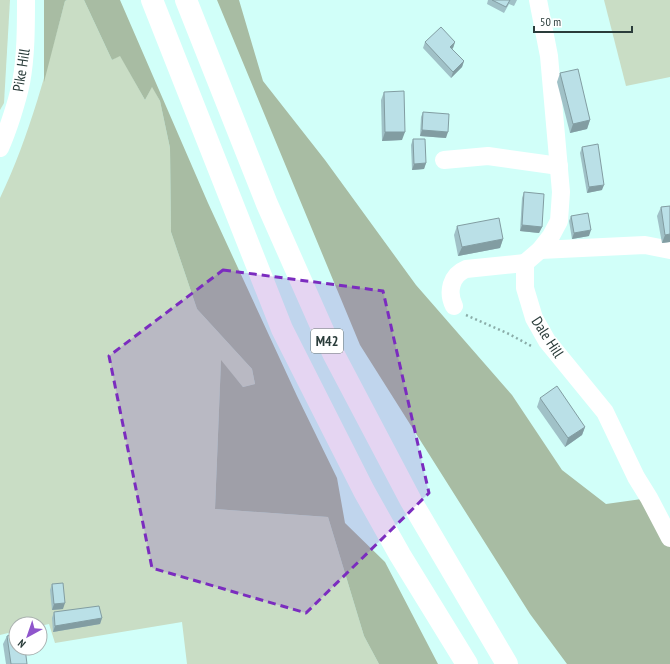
<svg xmlns="http://www.w3.org/2000/svg" width="670" height="664" font-family="'PT Sans Narrow',sans-serif">
	<style>
		.green { fill: #c9ddc5 }
		.forest { fill: #a8bca3 }
		.lines { fill: none; stroke-linecap: round; stroke-linejoin: round }
		.path { stroke: #8aaca8; stroke-width: 2.5; stroke-dasharray: 2 3; stroke-linecap: butt }
		.minor { stroke: #fff; stroke-width: 18 }
		.highway { stroke: #fff; stroke-width: 22 }
		.wall { fill: #a0c1c7 }
		.shaded-wall { fill: #829da2 }
		.building { fill: #bae0e7; stroke: #829da2 }
		.marked { fill: #7b2cbf; fill-opacity: 0.2; stroke: #7b2cbf; stroke-width: 3; stroke-dasharray: 8 5; stroke-linejoin: round }
		.labels { text-anchor: middle; dominant-baseline: central; stroke-width: 3; stroke-linejoin: round; paint-order: stroke }
		.shield { fill: #fff; stroke: #6a7675; stroke-width: 1 }
		.shield-label { font-size: 14px; font-weight: bold; fill: #2a3c3a }
		.street-label { font-size: 15px; fill: #2a3c3a; stroke: #fff }
	</style>
	<rect width="100%" height="100%" fill="#d1fff9"/>
	<g class="green">
		<polygon points="0,0 10,0 4,103 0,110"/>
		<path d="M67 0H84L112 60 120 55 145 100 152 86 160 101 170 148 171 232 197 309 252 369 255 384 243 387 221 361 215 509 328 517 364 636 379 664H187L182 622 55 643 49 624 40 626V624H16V631L0 635V198C30 136 47 68 65 1Z"/>
		<polygon points="604,0 670,0 670,77 626,86"/>
	</g>
	<g class="forest">
		<polygon points="44,0 67,0 65,1 44,82"/>
		<polygon points="84,0 120,0 208,203 297,396 337,478 345,523 385,562 438,664 379,664 364,636 328,517 215,509 221,360 243,387 255,384 252,369 197,309 171,232 170,148 160,101 152,87 145,100 120,56 112,60"/>
		<polygon points="217,0 239,0 263,81 325,160 416,285 512,395 562,470 606,504 649,498 670,538 670,664 567,664 530,614 360,345"/>
	</g>
	<g class="lines">
		<polyline class="path" points="466,315 509,334 533,347"/>
		<g class="minor">
			<polyline points="538,0 549,56 561,192 559,221 551,236 540,250 525,263 525,288 534,318 547,341 605,412 636,477 649,498 670,538"/>
			<path d="M0 148C8 130 17 102 21 83 26 56 26 27 26 0"/>
			<polyline points="444,160 488,156 559,166"/>
			<polyline points="540,250 645,245 670,250"/>
			<path d="M454 306C447 292 451 275 466 269L525 263"/>
		</g>
		<g class="highway">
			<polyline points="152,0 282,329 364,491 400,555 467,664"/>
			<polyline points="186,0 267,204 333,353 411,501 507,664"/>
		</g>
	</g>
	<g class="wall">
		<polygon points="488,0 517,0 514,6 509,4 504,13 487,4"/>
		<polygon points="425,42 455,42 453,48 452,49 464,61 462,67 451,78 423,48"/>
		<polygon points="560,73 590,120 587,129 570,133 557,82"/>
		<polygon points="384,92 402,140 382,141 381,100"/>
		<polygon points="423,112 446,138 420,136 421,117"/>
		<polygon points="413,139 426,163 424,169 412,170 411,145"/>
		<polygon points="582,147 602,190 587,193 580,153"/>
		<polygon points="524,192 542,227 539,233 520,231 522,198"/>
		<polygon points="670,206 670,242 662,243 657,216 661,207"/>
		<polygon points="571,216 589,236 572,239 569,221"/>
		<polygon points="457,226 503,239 500,248 458,256 454,235"/>
		<polygon points="540,398 585,427 582,435 565,447 537,407"/>
		<polygon points="52,584 63,609 52,610 50,590"/>
		<polygon points="54,612 102,618 100,624 53,632 52,618"/>
		<polygon points="7,636 27,664 6,664 3,644"/>
	</g>
	<g class="shaded-wall">
		<polygon points="455,42 453,48 448,53 450,47"/>
		<polygon points="464,61 462,67 451,78 453,72"/>
		<polygon points="590,120 587,129 570,133 573,124"/>
		<polygon points="422,130 448,132 446,138 420,136"/>
		<polygon points="385,132 405,132 402,140 382,141"/>
		<polygon points="426,163 424,169 412,170 414,164"/>
		<polygon points="604,185 602,190 587,193 589,187"/>
		<polygon points="522,225 542,227 539,233 520,231"/>
		<polygon points="591,230 589,236 572,239 574,233"/>
		<polygon points="670,234 670,242 662,243 665,235"/>
		<polygon points="503,239 500,248 458,256 462,247"/>
		<polygon points="585,427 582,435 565,447 568,438"/>
		<polygon points="65,603 63,609 52,610 54,604"/>
		<polygon points="102,618 100,624 53,632 55,626"/>
	</g>
	<g class="building">
		<polygon points="492,0 510,0 506,7"/>
		<polygon points="441,27 455,42 450,47 464,61 453,72 425,42"/>
		<polygon points="578,69 590,120 573,124 560,73"/>
		<polygon points="404,91 405,132 385,132 384,92"/>
		<polygon points="423,112 449,114 448,132 422,130"/>
		<polygon points="413,139 425,139 426,163 414,164"/>
		<polygon points="598,144 604,185 589,187 582,147"/>
		<polygon points="524,192 544,194 542,227 522,225"/>
		<polygon points="670,206 670,234 665,235 661,207"/>
		<polygon points="588,213 591,230 574,233 571,216"/>
		<polygon points="499,218 503,239 462,247 457,226"/>
		<polygon points="557,386 585,427 568,438 540,398"/>
		<polygon points="63,583 65,603 54,604 52,584"/>
		<polygon points="99,606 102,618 55,626 54,612"/>
		<polygon points="16,634 16,648 25,648 27,664 11,664 7,636"/>
	</g>
	<path class="marked" d="M223 270 383 291 429 493 306 613 152 568 109 356Z"/>
	<g class="labels">
		<rect class="shield" x="311" y="329" width="32" height="24" rx="3"/>
		<g class="shield-label">
			<text x="327" y="341">M42</text>
		</g>
		<g class="street-label">
			<text transform="translate(21 70) rotate(-81)">Pike Hill</text>
			<text transform="translate(548 337) rotate(57)">Dale Hill</text>
		</g>
	</g>
	<g transform="translate(28 636) rotate(220)"><circle r="19" fill="#ffffff" stroke="#aab1b0"/>
	<path d="M0-3L7 15L0 10L-7 15Z" fill="#8f55cc"/>
	<text y="-6" font-size="11" font-weight="bold" text-anchor="middle" fill="#2a3c3a">N</text>
	</g>
	<path d="M534 26v6h98v-6" fill="none" stroke="#2a3c3a" stroke-width="2"/>
	<text x="540" y="26" font-size="12" fill="#2a3c3a" stroke="#ffffff" stroke-width="3" paint-order="stroke">50 m</text>
</svg>
